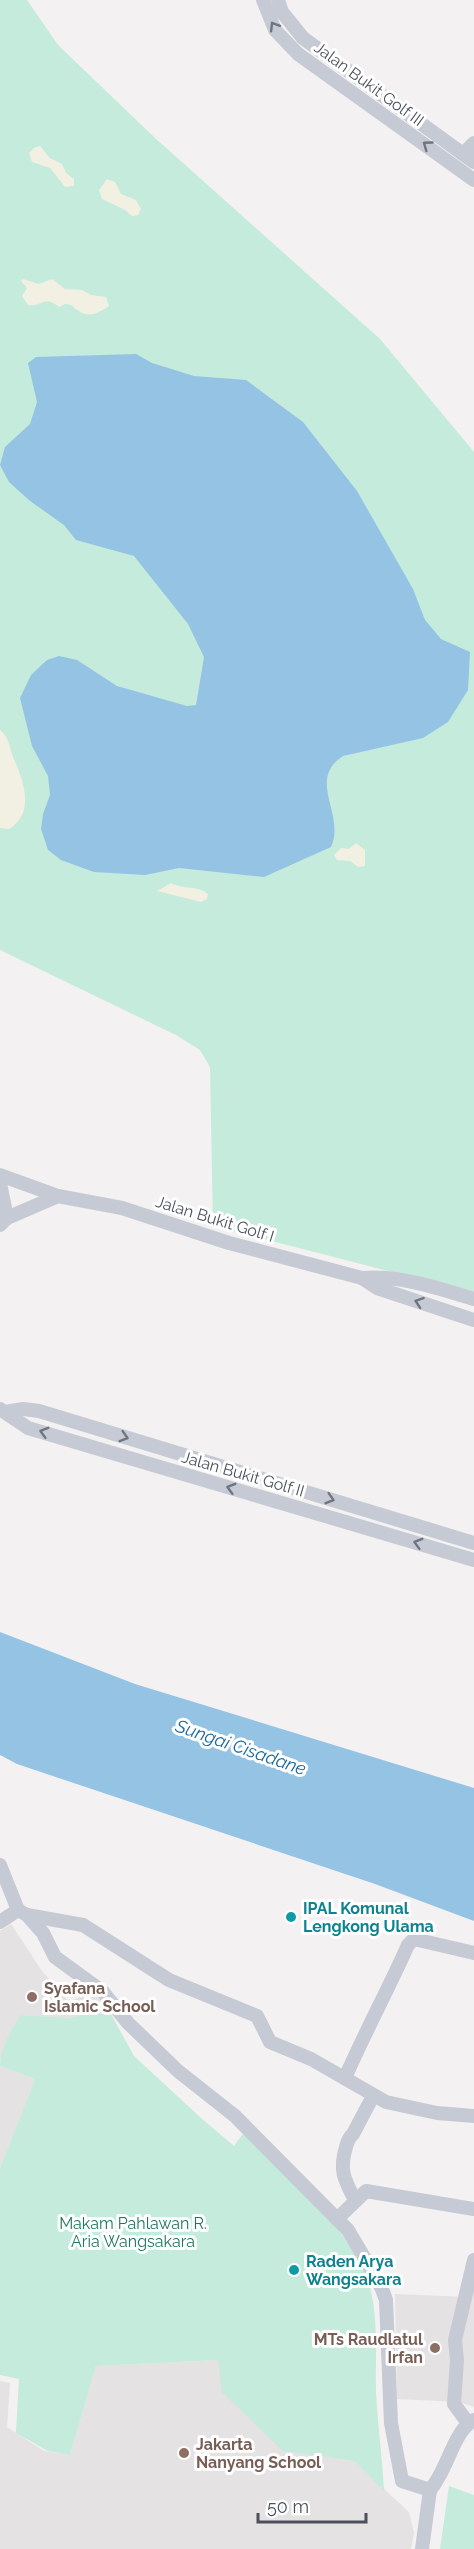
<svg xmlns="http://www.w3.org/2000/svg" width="474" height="2549" font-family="Raleway,sans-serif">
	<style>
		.education { fill: #e4e2e2 }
		.green { fill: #c4ebdb }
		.sand { fill: #f2f0e3 }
		.water { fill: #95c3e4 }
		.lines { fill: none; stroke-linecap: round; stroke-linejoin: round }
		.minor { stroke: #c6cad4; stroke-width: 14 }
		.oneway { stroke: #6f7580 }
		.culture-dot { fill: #0f9aa8; stroke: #fff; stroke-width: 2 }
		.education-dot { fill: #8d6e63; stroke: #fff; stroke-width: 2 }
		.labels { text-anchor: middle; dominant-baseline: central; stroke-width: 6; stroke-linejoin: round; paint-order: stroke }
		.street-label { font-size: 16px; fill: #4a505c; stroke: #fff }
		.culture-label { font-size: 16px; font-weight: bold; fill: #0d838f; stroke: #fff; text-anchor: start }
		.education-label { font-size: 16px; font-weight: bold; fill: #785e54; stroke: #fff; text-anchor: start }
		.park-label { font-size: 16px; fill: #21775e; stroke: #fff }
		.water-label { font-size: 18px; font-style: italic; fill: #1b689f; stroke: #fff }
	</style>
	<rect width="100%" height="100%" fill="#f3f1f1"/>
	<g class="education">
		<polygon points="11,1924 42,1971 69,2002 92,1991 107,2007 70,2018 20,2015 7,2040 0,2061 0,1931"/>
		<polygon points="0,2066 35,2079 0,2168"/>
		<polygon points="474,2285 474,2407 459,2402 397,2399 395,2294 470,2297"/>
		<polygon points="218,2360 283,2451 354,2461 409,2512 414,2533 411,2549 0,2549 0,2381 10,2383 7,2427 44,2451 70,2455 96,2366"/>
	</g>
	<g class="green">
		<polygon points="0,0 27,0 58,45 155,138 380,339 474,452 474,1293 213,1226 210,1067 200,1050 176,1035 0,950"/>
		<path d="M107 2007 134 2056 201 2118 234 2146 245 2131C284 2172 342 2220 365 2273 380 2307 375 2357 376 2394 378 2426 382 2458 384 2490L354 2461 283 2451 222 2392 218 2360 96 2366 70 2455 48 2451 16 2433 19 2379 0 2375V2168L35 2079 0 2066C0 2048 12 2030 20 2015L70 2018Z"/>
		<polygon points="449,2486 474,2495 474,2549 440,2549"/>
	</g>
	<g class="sand">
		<polygon points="40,146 50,158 62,164 66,173 74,179 74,186 65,187 50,168 32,162 29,153 34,148"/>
		<polygon points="107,179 115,182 121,194 136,200 141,209 138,215 132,216 125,210 102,199 99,190"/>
		<path d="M23 279 39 284 52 279 65 289 82 290 91 295 106 297 109 306C93 317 85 318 71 305L65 304 59 307C43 294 43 307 28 305L22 296 27 288 21 281Z"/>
		<path d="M0 730C10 738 9 748 14 759 24 782 35 813 9 829L0 828Z"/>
		<polygon points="356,843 365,850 365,866 358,867 350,861 337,860 334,855 341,848 349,849"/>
		<path d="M171 883C184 890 197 885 208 894L207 899 201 902 157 891Z"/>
	</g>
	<g class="water">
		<path d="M136 354 152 363 194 376 246 380 303 422 357 491 413 589 425 620 441 639 470 652 468 690 448 722 423 738 343 756C306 780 346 815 331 847L264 877 179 868 145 875 94 872 61 860 48 850 41 829 43 814 50 795 48 776 32 746 20 698 31 675 47 660 59 656 77 660 117 686 187 706 196 705 204 657 188 624 134 556 76 540 64 525 30 501 9 482 0 465 5 447 30 424 37 402 28 363 36 357Z"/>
		<polygon points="0,1632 135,1684 474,1788 474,1921 375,1884 17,1764 0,1755"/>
	</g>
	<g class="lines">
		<g class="minor">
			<polyline points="263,0 275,30 298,54 474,180"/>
			<polyline points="278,0 282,12 303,38 474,162"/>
			<polyline points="463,154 474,143"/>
			<path d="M0 1175 58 1196 122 1208 229 1243 362 1278C401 1275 437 1288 474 1299"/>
			<polyline points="0,1183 7,1218"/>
			<polyline points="0,1225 7,1218 58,1196"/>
			<polyline points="362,1278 377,1288 474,1320"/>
			<polyline points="0,1409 28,1428 474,1560"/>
			<polyline points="6,1412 23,1409 39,1411 474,1543"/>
			<polyline points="0,1865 18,1910"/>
			<path d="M27 1915 43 1933 55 1957 103 1992 128 2023 178 2071 235 2116 337 2219 348 2230 364 2257 382 2289 386 2300 391 2423 402 2481 430 2490C448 2470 453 2431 474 2420"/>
			<polyline points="0,1922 18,1910 27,1915 83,1925 169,1980 257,2016 270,2042 311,2059 386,2102 437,2113 474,2116"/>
			<path d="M345 2078C365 2032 388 1990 408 1945L414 1939 474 1953"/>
			<path d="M355 2200C344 2179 339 2170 346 2147 348 2141 348 2138 353 2134L373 2096"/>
			<polyline points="337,2219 366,2191 474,2209"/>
			<polyline points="468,2423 454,2404 457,2360 455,2340 474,2260"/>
			<polyline points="422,2549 430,2490"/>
		</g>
	</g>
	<defs><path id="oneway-chevron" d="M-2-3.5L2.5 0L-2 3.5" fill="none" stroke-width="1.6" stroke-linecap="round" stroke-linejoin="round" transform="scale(1.5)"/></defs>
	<g class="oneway">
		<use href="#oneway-chevron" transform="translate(274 26) rotate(-122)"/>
		<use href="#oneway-chevron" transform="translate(427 145) rotate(-144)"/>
		<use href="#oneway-chevron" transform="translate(419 1302) rotate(-161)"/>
		<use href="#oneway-chevron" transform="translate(44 1432) rotate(-164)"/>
		<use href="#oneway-chevron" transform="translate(124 1437) rotate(17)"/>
		<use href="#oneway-chevron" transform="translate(231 1488) rotate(-164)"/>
		<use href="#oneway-chevron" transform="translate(330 1499) rotate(17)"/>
		<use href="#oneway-chevron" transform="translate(418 1543) rotate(-164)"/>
	</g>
	<g class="culture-dot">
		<circle cx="291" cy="1917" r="6"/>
		<circle cx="294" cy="2270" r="6"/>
	</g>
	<g class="education-dot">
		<circle cx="32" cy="1997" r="6"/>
		<circle cx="435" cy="2348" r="6"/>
		<circle cx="184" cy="2453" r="6"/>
	</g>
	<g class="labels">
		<g class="street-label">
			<text transform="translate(369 84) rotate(36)">Jalan Bukit Golf III</text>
			<text transform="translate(215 1219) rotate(17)">Jalan Bukit Golf I</text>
			<text transform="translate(243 1474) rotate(16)">Jalan Bukit Golf II</text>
		</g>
		<g class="culture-label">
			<text x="303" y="1908">IPAL Komunal<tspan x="303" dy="18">Lengkong Ulama</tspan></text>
			<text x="306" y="2261">Raden Arya<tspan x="306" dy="18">Wangsakara</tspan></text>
		</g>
		<g class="education-label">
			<text x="44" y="1988">Syafana<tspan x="44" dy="18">Islamic School</tspan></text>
			<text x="423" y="2339" text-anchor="end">MTs Raudlatul<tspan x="423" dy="18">Irfan</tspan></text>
			<text x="196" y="2444">Jakarta<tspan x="196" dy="18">Nanyang School</tspan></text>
		</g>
		<g class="park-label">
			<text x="133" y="2223">Makam Pahlawan R.<tspan x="133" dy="18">Aria Wangsakara</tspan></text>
		</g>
		<g class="water-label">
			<text transform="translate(241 1747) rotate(19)">Sungai Cisadane</text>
		</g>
	</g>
	<path d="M258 2513v9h108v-9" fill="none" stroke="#4a505c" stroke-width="3"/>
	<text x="267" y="2513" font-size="18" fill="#4a505c" stroke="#ffffff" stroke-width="4.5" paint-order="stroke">50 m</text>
</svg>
